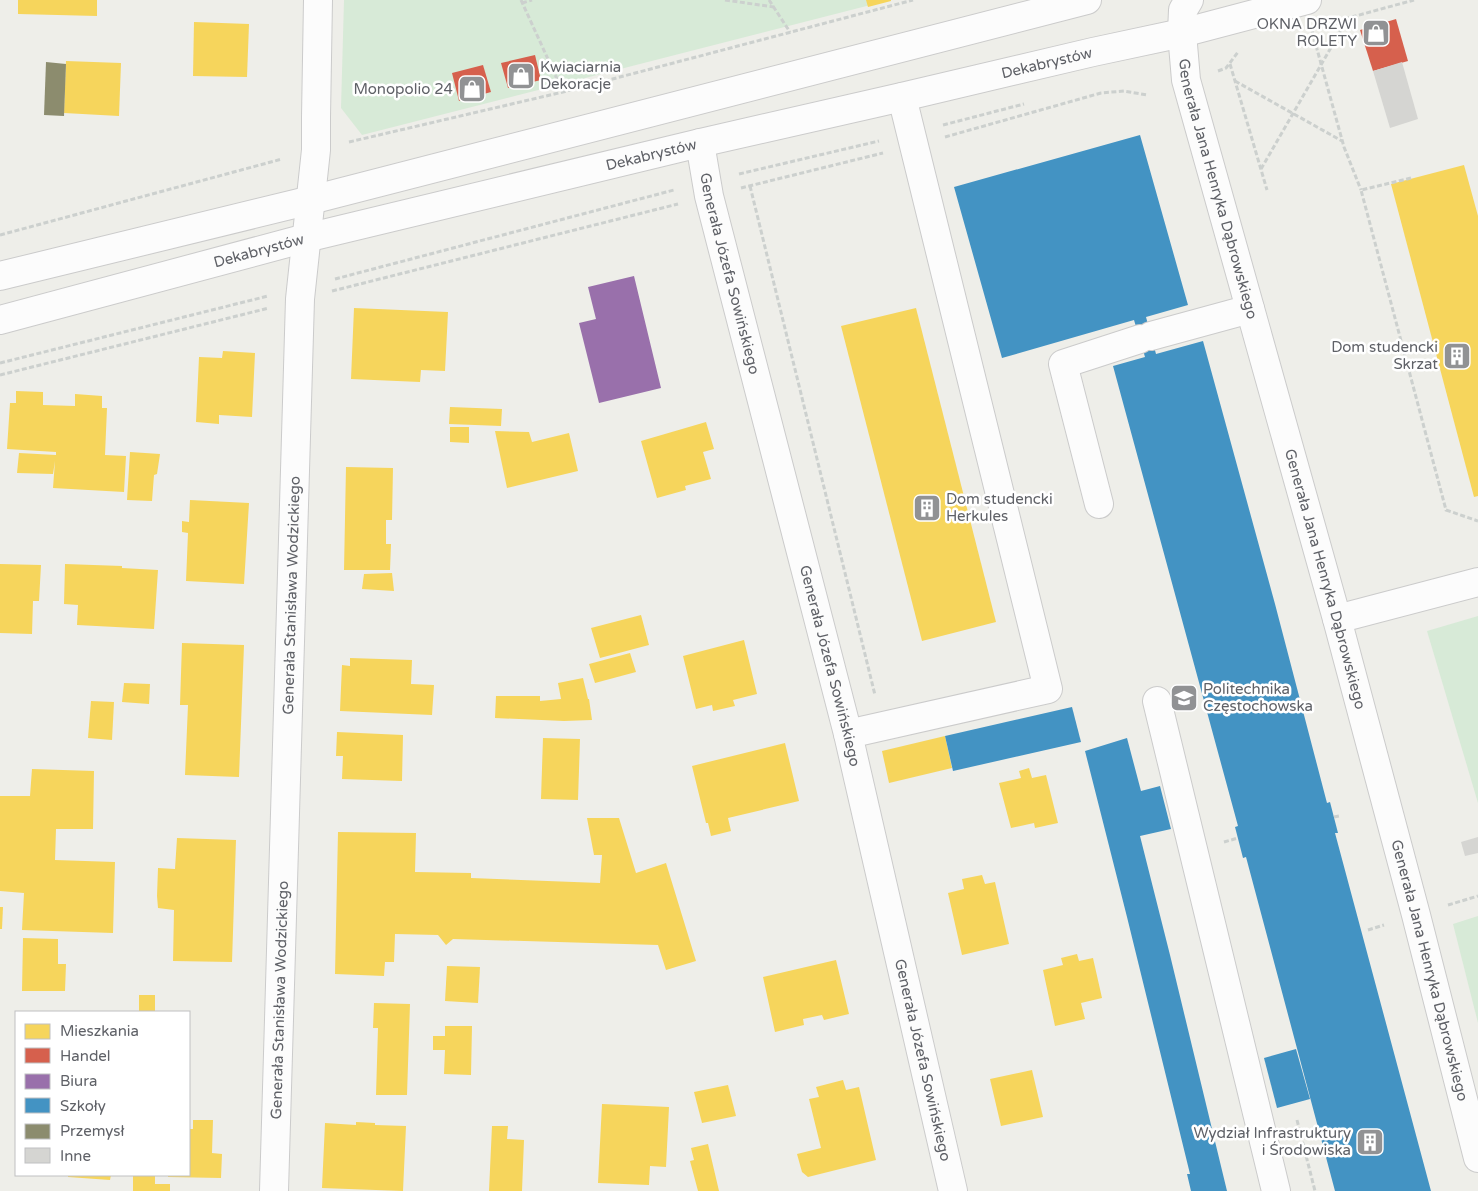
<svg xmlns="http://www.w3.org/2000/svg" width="1478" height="1191" font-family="'Varela Round',sans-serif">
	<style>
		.green { fill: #d7ead7 }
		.homes { fill: #f6d55c }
		.shops { fill: #d6604d }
		.offices { fill: #9970ab }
		.schools { fill: #4393c3 }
		.industry { fill: #8c8c6e }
		.building { fill: #d5d5d2 }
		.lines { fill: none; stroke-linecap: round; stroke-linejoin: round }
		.minor-casing { stroke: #cbcbcb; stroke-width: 30 }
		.path { stroke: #ccd0ce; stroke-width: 3; stroke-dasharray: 5 2.5; stroke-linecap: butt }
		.minor { stroke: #fcfcfc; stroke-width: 28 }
		.labels { text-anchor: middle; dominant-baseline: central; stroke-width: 5; stroke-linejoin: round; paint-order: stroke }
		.poi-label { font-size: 15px; fill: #5f6167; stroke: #fff; text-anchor: end }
		.street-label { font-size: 15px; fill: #5f6167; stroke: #fff }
	</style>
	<rect width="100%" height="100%" fill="#eeeee9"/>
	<g class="green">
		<polygon points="344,0 890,0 362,135 341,108"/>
		<polygon points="1478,616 1478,803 1427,631"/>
		<polygon points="1478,916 1478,1023 1453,924"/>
	</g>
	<g class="homes">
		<polygon points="18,0 97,0 97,16 18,14"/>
		<polygon points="866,0 891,0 891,1 868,7"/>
		<polygon points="194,22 249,24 247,77 193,76"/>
		<polygon points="66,61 121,63 119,116 64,113"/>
		<polygon points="1464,165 1478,216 1478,496 1474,497 1391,184"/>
		<polygon points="354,308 448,312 445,371 421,370 420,382 351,379"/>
		<polygon points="916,308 996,622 922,641 841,326"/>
		<polygon points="223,351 255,353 252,417 219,415 219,424 196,422 199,357 222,358"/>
		<polygon points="16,391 43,392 43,405 75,406 75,394 102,396 102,408 107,408 105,455 126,456 124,492 53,488 55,461 53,474 17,473 19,453 56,455 56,452 7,449 10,403 16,403"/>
		<polygon points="450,407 502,409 501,426 449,424"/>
		<polygon points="706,422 714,449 703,452 711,479 685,486 686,490 657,498 641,441"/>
		<polygon points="450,427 469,427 469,443 450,442"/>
		<polygon points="495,431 529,432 532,442 569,433 578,471 507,488"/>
		<polygon points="130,452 160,454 157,474 154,475 152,501 127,500"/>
		<polygon points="346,467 393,468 392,520 386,520 386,544 391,544 390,570 344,570"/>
		<polygon points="190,500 249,503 244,584 186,581 188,533 182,532 182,521 189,522"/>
		<polygon points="0,564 41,565 39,601 33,601 32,634 0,633"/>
		<polygon points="65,564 122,566 122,568 158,570 154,629 77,625 78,605 64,604"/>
		<polygon points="392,573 394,591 362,589 364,574"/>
		<polygon points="641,615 649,645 600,658 591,628"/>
		<polygon points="744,640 757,694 733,700 735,706 713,711 712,705 696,709 683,656"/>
		<polygon points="182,643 244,645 239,777 185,775 188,705 180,705"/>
		<polygon points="630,653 636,672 595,683 589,664"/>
		<polygon points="350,658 412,660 411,684 434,685 432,715 340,711 342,665 350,666"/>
		<polygon points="583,678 588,699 589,699 592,720 564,721 495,718 496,696 540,696 540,701 561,699 558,683"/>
		<polygon points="124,683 150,684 149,704 122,702"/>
		<polygon points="91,701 114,702 112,740 88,738"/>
		<polygon points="337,732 403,735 402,781 342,779 343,756 336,756"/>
		<polygon points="945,736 952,768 889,783 882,751"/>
		<polygon points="543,738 580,739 578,800 541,799"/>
		<polygon points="785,743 799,801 728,818 731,831 711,836 708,823 706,823 692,766"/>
		<polygon points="1029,768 1032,778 1046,775 1058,823 1035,828 1034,823 1011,828 999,783 1021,778 1019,771"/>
		<polygon points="32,769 94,771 93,829 56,829 55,860 115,862 113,933 22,930 24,893 0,891 0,796 30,796"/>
		<polygon points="587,818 619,818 636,873 666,863 696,961 666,970 658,945 453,939 446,945 438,935 395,934 394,962 385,962 384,976 335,974 338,832 416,833 415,872 471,873 471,878 600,883 602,855 594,855"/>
		<polygon points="177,838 236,840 232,962 173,961 174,910 158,908 157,896 158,868 175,869"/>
		<polygon points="982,875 985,884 995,882 1009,944 962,955 948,893 964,889 962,879"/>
		<polygon points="0,907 3,907 2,929 0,929"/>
		<polygon points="23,938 58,939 58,964 66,964 65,991 22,991"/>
		<polygon points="1077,954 1079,961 1093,958 1102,998 1081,1003 1085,1019 1055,1026 1043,970 1063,965 1061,958"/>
		<polygon points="836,960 849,1014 824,1020 822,1015 803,1019 804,1025 775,1032 763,977"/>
		<polygon points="447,966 480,967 478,1003 445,1001"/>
		<rect x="139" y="995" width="16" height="17"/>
		<polygon points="374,1003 410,1004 407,1095 376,1095 378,1028 373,1028"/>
		<polygon points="445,1026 472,1026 471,1075 444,1074 445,1050 433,1050 433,1036 445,1036"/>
		<polygon points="1032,1070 1043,1117 1001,1126 990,1079"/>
		<polygon points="843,1080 846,1090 859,1087 876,1160 808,1177 802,1172 797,1154 821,1148 809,1099 819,1097 816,1087"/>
		<polygon points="728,1085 736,1116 702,1123 694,1092"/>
		<polygon points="602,1104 669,1107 666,1167 650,1166 649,1185 598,1183"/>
		<polygon points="193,1120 213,1120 212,1153 222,1154 221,1178 168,1177 168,1175 189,1175 189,1129 193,1129"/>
		<polygon points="356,1122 375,1123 375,1125 406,1126 403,1191 322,1188 325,1123 356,1125"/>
		<polygon points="492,1126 508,1126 507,1139 524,1140 522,1191 489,1191"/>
		<polygon points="708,1144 719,1191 698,1191 690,1161 694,1160 691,1148"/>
		<polygon points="68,1175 111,1175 110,1180 68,1177"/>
		<polygon points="133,1175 155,1175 155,1184 170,1184 170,1191 133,1191"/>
	</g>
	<g class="shops">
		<polygon points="1396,19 1408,61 1373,71 1360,30"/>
		<polygon points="535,55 541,80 508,88 501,63"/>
		<polygon points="483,65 491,92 459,101 452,73"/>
	</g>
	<polygon class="offices" points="634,276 661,388 599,403 579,323 596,319 588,287"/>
	<g class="schools">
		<polygon points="1140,135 1188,305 1146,317 1156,354 1203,341 1275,604 1327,803 1330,802 1338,833 1335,833 1431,1191 1335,1191 1246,857 1243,858 1235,827 1238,826 1113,366 1145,357 1134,320 1002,358 954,187"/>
		<polygon points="1072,707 1081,742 953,771 945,736"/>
		<polygon points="1127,738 1141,791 1160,786 1171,829 1140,836 1170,955 1227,1191 1191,1191 1187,1174 1190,1174 1127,917 1085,751"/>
		<polygon points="1296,1049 1310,1099 1277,1108 1264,1058"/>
	</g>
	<polygon class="industry" points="46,62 66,64 64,116 44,115"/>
	<g class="building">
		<polygon points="1402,62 1418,119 1390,128 1373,71"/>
		<polygon points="1478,837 1478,853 1465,856 1461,842"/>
	</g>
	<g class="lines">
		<g class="minor-casing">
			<g id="minor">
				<path id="s1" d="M1189 0 1183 10 1182 33 1186 80 1337 619 1416 915 1478 1158"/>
				<path id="s2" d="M700 143 709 196 848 734 953 1191"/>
				<polyline points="0,276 311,200 1087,0"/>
				<path id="s3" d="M0 320 306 238 700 143 902 97 1093 52 1182 33 1307 0"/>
				<polyline points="1151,336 1250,309"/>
				<polyline points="1099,504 1063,364 1140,339"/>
				<polyline points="1337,619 1478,582"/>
				<polyline points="1157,701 1276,1191"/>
				<polyline points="848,734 1048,689 902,97"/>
				<path id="s4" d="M274 1191 300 299 316 150V117L318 0"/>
			</g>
		</g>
		<g class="path">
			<polyline points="521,0 563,92"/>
			<polyline points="725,0 774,7"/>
			<polyline points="769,0 790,32"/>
			<polyline points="522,3 532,0"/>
			<polyline points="1330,23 1414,0"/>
			<polyline points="1312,31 1344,147 1361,190"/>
			<polyline points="1230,64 1267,190"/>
			<polyline points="1218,71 1226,68 1238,52"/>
			<polyline points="1235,81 1342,141"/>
			<polyline points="943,125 1024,104"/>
			<polyline points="945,137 1101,93 1124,91 1147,95"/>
			<polyline points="349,142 563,92 913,0"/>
			<polyline points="1261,169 1348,18"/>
			<polyline points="739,174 879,141"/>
			<polyline points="1411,178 1361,190 1446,510 1478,521"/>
			<polyline points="750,186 875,695"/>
			<polyline points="741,188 883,153"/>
			<polyline points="0,235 282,159"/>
			<polyline points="335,279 674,190"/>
			<polyline points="332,291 678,204"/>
			<polyline points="0,363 268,296"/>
			<polyline points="0,375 269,308"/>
			<polyline points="1334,817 1339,816"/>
			<polyline points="1224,842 1238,838"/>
			<polyline points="1448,905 1478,896"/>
			<polyline points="1368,930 1384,925"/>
			<polyline points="1297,1120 1315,1191"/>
		</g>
		<use href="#minor" class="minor"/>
	</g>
	<defs>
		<g id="shop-square" transform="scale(1.4375)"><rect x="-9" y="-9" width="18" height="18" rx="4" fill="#919294" stroke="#fff"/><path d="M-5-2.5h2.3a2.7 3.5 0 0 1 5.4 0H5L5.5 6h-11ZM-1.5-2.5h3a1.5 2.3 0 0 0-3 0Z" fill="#fff"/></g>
		<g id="building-square" transform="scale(1.4375)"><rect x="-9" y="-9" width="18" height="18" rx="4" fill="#919294" stroke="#fff"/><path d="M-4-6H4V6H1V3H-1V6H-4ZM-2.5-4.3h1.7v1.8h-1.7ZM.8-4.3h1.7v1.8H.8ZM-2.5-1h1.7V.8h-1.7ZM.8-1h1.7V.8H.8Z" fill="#fff"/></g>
		<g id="university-square" transform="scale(1.4375)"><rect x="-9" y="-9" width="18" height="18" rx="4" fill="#919294" stroke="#fff"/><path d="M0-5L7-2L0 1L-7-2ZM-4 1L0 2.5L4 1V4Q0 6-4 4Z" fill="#fff"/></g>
	</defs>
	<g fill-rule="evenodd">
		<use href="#shop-square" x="1376" y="33"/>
		<use href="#shop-square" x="521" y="76"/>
		<use href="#shop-square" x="472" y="89"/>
		<use href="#building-square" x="1457" y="356"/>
		<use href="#building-square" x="927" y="508"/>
		<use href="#university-square" x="1184" y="698"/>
		<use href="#building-square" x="1370" y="1142"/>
	</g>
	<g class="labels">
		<g class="poi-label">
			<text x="1357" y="24">OKNA DRZWI<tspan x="1357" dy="17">ROLETY</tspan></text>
			<text x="540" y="67" text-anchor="start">Kwiaciarnia<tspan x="540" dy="17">Dekoracje</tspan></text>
			<text x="453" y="89">Monopolio 24</text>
			<text x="1438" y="347">Dom studencki<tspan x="1438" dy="17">Skrzat</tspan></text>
			<text x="946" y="499" text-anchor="start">Dom studencki<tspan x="946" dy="17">Herkules</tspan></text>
			<text x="1203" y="689" text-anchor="start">Politechnika<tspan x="1203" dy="17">Częstochowska</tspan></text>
			<text x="1351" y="1133">Wydział Infrastruktury<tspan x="1351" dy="17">i Środowiska</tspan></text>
		</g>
		<g class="street-label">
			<text stroke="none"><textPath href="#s3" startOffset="1078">Dekabrystów</textPath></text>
			<text stroke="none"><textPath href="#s3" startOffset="672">Dekabrystów</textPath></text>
			<text stroke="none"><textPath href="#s1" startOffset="195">Generała Jana Henryka Dąbrowskiego</textPath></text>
			<text stroke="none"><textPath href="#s3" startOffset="268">Dekabrystów</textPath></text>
			<text stroke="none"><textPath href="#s2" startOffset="134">Generała Józefa Sowińskiego</textPath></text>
			<text stroke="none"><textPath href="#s1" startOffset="600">Generała Jana Henryka Dąbrowskiego</textPath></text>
			<text stroke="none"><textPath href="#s4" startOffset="596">Generała Stanisława Wodzickiego</textPath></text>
			<text stroke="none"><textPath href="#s2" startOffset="539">Generała Józefa Sowińskiego</textPath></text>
			<text stroke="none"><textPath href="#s1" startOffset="1005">Generała Jana Henryka Dąbrowskiego</textPath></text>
			<text stroke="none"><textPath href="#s4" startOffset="191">Generała Stanisława Wodzickiego</textPath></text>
			<text stroke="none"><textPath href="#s2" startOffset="944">Generała Józefa Sowińskiego</textPath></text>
		</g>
	</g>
	<rect x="15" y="1011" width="175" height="165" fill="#ffffff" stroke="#bfc0c2"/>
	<rect x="25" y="1024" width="25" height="15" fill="#f6d55c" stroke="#bfc0c2"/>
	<text x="60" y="1036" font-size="15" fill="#5f6167">Mieszkania</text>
	<rect x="25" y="1048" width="25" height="15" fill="#d6604d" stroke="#bfc0c2"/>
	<text x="60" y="1061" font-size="15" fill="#5f6167">Handel</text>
	<rect x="25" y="1074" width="25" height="15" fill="#9970ab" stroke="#bfc0c2"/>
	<text x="60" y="1086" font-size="15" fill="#5f6167">Biura</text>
	<rect x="25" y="1098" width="25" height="15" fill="#4393c3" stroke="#bfc0c2"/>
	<text x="60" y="1111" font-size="15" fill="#5f6167">Szkoły</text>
	<rect x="25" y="1124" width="25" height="15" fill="#8c8c6e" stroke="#bfc0c2"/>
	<text x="60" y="1136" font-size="15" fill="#5f6167">Przemysł</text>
	<rect x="25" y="1148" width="25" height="15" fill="#d5d5d2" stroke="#bfc0c2"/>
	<text x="60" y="1161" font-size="15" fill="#5f6167">Inne</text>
</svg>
